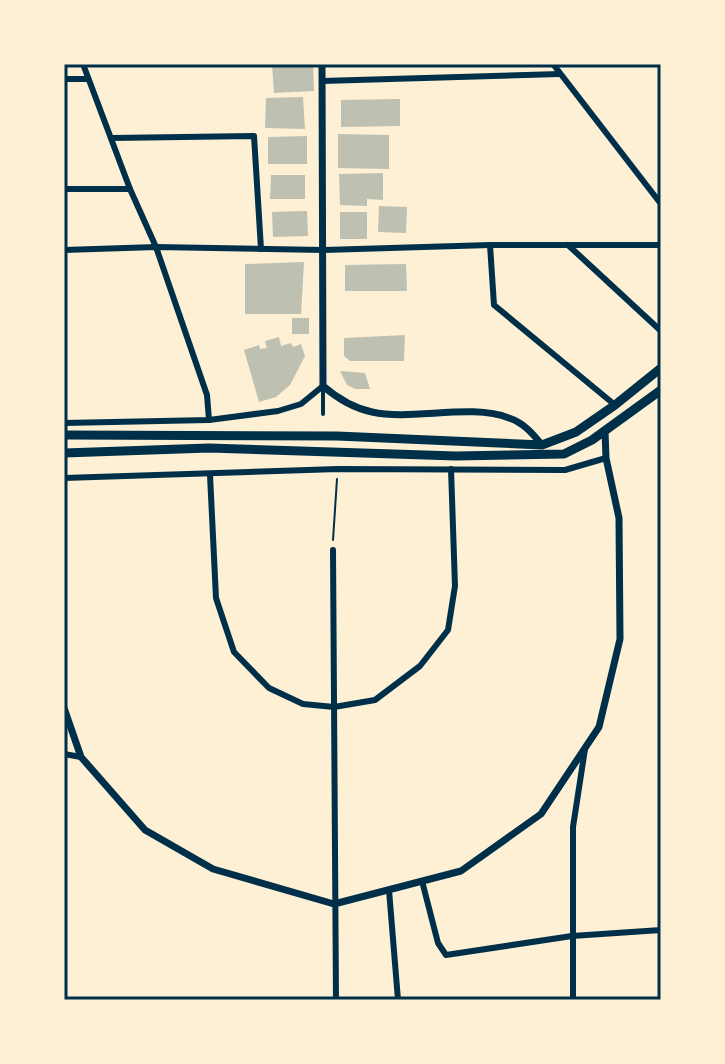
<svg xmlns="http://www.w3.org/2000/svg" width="725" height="1064" font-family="'Libre Baskerville',serif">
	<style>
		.building { fill: #bec0b2 }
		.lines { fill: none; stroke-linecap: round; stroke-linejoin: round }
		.path { stroke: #003049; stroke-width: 2 }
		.pedestrian { stroke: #003049; stroke-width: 4 }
		.minor { stroke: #003049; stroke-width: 6 }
		.tertiary { stroke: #003049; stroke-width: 7 }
		.primary { stroke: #003049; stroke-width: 9 }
		.neatline { fill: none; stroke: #003049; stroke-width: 3 }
	</style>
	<rect width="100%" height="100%" fill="#fdf0d5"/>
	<g class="building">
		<polygon points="272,64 313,64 314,91 274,93"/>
		<polygon points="303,97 305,129 265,128 266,98"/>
		<polygon points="400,99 400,126 341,127 341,100"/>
		<polygon points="338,134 389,135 389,169 338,168"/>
		<polygon points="307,136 307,164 268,164 268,137"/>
		<polygon points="383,173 383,200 367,199 367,206 340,205 339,174"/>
		<polygon points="271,175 305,175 305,199 270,199"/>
		<polygon points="379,206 407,207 406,233 378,232"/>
		<polygon points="307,211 308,236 273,237 272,212"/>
		<rect x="340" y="212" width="27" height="27"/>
		<polygon points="304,262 301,314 245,314 245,264"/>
		<polygon points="406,264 407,291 345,291 345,265"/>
		<rect x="292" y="318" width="17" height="16"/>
		<polygon points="405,335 404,361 350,361 344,356 344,338"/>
		<polygon points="279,337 281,346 291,343 293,347 301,344 305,356 290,385 276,397 259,402 244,350 259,345 260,349 267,348 265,341"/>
		<polygon points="340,371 365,373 370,389 355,389 347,385"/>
	</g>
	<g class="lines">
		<polyline class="path" points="333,540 337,479"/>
		<polyline class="pedestrian" points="323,388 323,414"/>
		<g class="minor">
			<polyline points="83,64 130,189 156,247 207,395 209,420"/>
			<polyline points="553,64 661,204"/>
			<polyline points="64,79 88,79"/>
			<polyline points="322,81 560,74"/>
			<polyline points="111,138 254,136 261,249"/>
			<polyline points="64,189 130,189"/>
			<polyline points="490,245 494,305 615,405"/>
			<polyline points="568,245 661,331"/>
			<polyline points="64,250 156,247 324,250 490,245 661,245"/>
			<polyline points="64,423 209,420 278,411 301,404 323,386"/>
			<polyline points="210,475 216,598 234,652 269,688 303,704 334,707 375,700 420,666 448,630 455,586 451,469"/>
			<polyline points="64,478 338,469 565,470 606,458"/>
			<polyline points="333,550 336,1000"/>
			<polyline points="64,754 81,757"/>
			<polyline points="422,881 438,943 446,955 572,936 661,930"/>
			<polyline points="389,890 398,1000"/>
			<polyline points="573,1000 573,827 585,749"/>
		</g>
		<g class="tertiary">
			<path d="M322 64 323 386C337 398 353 408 372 412 412 421 471 403 509 418 524 423 533 434 542 445"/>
			<polyline points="64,708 81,757 145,830 213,869 334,904 461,871 541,814 599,727 620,639 619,518 606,458 605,431"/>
		</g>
		<g class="primary">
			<polyline points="64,435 337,436 542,445 576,432 615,405 661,368"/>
			<polyline points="64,453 209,448 456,456 564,454 592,440 661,390"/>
		</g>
	</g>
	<rect width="725" height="1064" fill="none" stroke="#fdf0d5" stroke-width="132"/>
	<rect x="66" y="66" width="593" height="932" class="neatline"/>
</svg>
